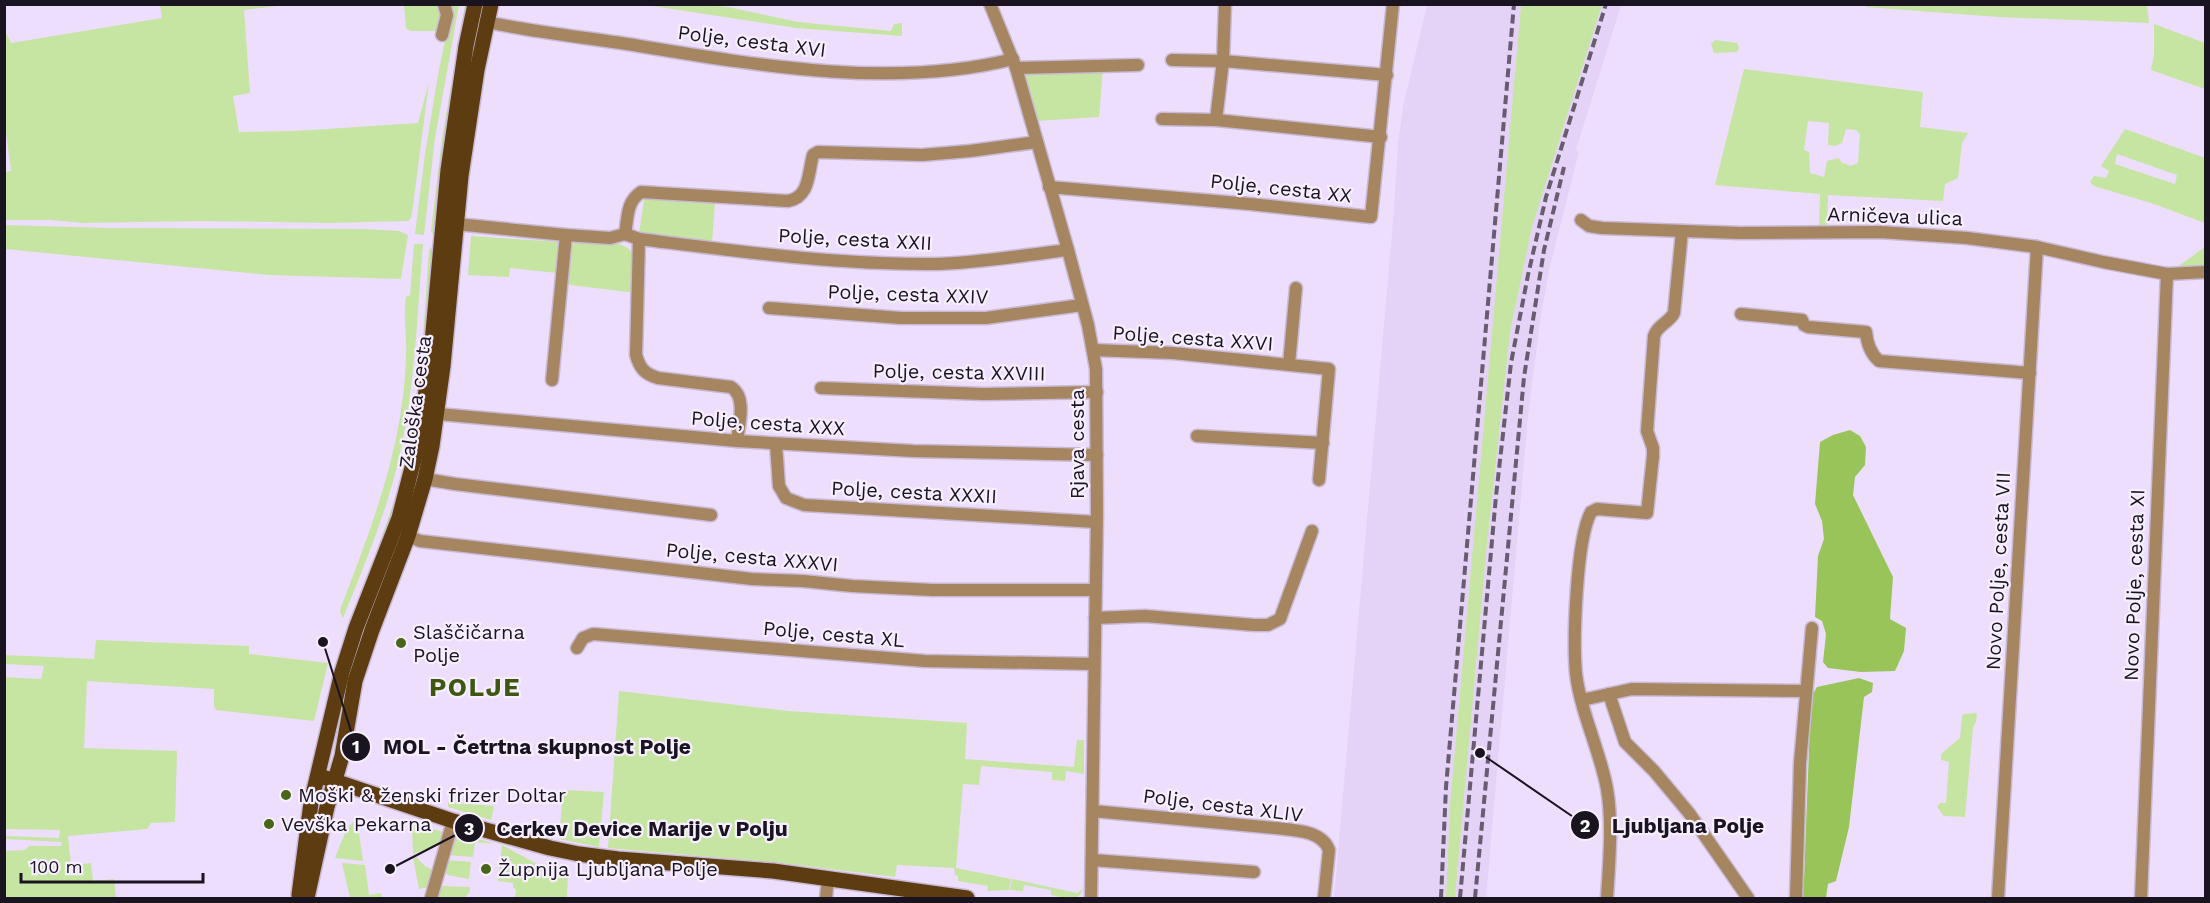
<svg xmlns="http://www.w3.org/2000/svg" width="2210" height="903" font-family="'Work Sans',sans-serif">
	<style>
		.built { fill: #e5d2f7 }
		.green { fill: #c6e4a2; fill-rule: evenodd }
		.forest { fill: #98c45a }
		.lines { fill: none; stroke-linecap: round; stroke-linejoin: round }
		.minor-casing { stroke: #c8b9d5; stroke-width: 15 }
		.major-casing { stroke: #c8b9d5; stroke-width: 18 }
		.minor { stroke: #a68561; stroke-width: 12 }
		.major { stroke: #5d3c11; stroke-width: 15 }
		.rail { stroke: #675c70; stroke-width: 4; stroke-dasharray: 9 4.5; stroke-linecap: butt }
		.poi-dot { fill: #486519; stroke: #f7efff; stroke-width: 2 }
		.labels { text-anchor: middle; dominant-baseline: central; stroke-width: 4.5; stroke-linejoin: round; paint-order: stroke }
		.street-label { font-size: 20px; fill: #1a1320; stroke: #f7efff }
		.poi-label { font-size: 20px; fill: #1a1320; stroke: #f7efff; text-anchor: start }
		.district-label { font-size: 26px; font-weight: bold; letter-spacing: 1.5px; fill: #3e5812; stroke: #f7efff }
		.leader { fill: none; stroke: #1a1320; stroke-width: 2 }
		.callout-dot { fill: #1a1320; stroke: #f7efff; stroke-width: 2 }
		.mark-label { font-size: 18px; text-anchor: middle; font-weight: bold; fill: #fff }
		.callout-label { font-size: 21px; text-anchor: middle; font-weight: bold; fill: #1a1320; stroke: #f7efff; stroke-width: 4.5; stroke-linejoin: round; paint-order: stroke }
	</style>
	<rect width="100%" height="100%" fill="#eedefd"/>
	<g class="built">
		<polygon points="1427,5 1521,5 1450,805 1446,898 1334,898 1394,210 1398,143 1403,107"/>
		<polygon points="1602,5 1621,5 1576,150 1579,152 1550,266 1540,321 1528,416 1486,898 1455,898 1487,544 1510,333 1532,227"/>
	</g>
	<g class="green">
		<polygon points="160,5 286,5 244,10 250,93 233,96 239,132 296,131 418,123 429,82 413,206 411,218 408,221 329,223 201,221 84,223 50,220 5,220 5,172 11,171 4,117 5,17 6,33 11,43 162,18"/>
		<polygon points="404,5 437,5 441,15 438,31 411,31 406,28"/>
		<polygon points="452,5 459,5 435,138 424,235 415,234 425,154 438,75"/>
		<polygon points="465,5 469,5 445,139 434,236 431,231 442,138"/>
		<polygon points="703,5 728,7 798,22 891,31 894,24 902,23 902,36 796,28 646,5"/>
		<polygon points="1521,5 1602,5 1532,227 1510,333 1487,544 1455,898 1446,898 1450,805"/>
		<polygon points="1866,5 2147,5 2149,23 1999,17 1866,7"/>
		<polygon points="2154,24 2205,43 2205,89 2151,70 2154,55"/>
		<polygon points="1715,40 1737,43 1739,48 1737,52 1714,53 1711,44"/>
		<polygon points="1103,69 1099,117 1037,121 1023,72"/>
		<path d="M1744 69 1923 92 1920 127 1968 133 1962 143 1958 178 1945 184 1943 201 1828 195 1827 227 1819 228 1820 194 1715 185ZM1808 121 1829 123 1828 145 1836 146 1842 143 1846 129 1856 130 1860 134 1858 163 1850 166 1841 162 1839 158 1827 161 1824 177 1810 173 1809 152 1804 150Z"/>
		<path d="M2125 129 2205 158V223L2154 204 2094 186 2090 182 2094 176 2106 178 2109 171 2101 166ZM2117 154 2177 175 2175 184 2115 164Z"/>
		<polygon points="651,196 715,203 712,243 639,234 644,199"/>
		<polygon points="5,225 109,228 367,229 399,231 408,235 401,279 269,275 5,249"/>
		<polygon points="471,236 560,242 557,273 510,268 509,277 468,275"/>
		<path d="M579 241C593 241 628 239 633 255 637 264 633 279 633 289L629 292 570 285 566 282 570 245Z"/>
		<path d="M414 244H423C417 316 415 388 399 458 386 514 364 566 343 618L340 612 341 607C367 540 392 475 402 404 404 387 406 370 406 353 407 334 403 316 406 297L410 295Z"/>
		<path d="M433 246 418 409 401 492 356 615 350 619C372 562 396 506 408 446 422 382 424 315 429 250Z"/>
		<polygon points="2205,247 2205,269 2181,268 2180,265"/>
		<polygon points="96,640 249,646 249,654 328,663 314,721 216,710 214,706 214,689 87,681 84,748 177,751 175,822 151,823 147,829 68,836 71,865 91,863 93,881 114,879 116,898 5,898 5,851 25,850 29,846 61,846 62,842 5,839 5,836 59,838 60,830 5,829 5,832 5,677 41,679 44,666 5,664 5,655 94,659"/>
		<polygon points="619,691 788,711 967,723 965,759 1074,767 1077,740 1084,740 1084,774 1066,771 1065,781 1052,780 1052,772 981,766 979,785 963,784 956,868 1011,879 1009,890 987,891 988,886 958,881 958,876 955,875 954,868 897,865 895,877 781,863 608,848"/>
		<polygon points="1977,713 1976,722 1973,727 1965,817 1944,816 1937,807 1940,803 1946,803 1949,762 1941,760 1941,754 1960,738 1962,717 1964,714"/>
		<polygon points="563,790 604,792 599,847 559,839"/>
		<polygon points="448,802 494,806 491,820 448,807"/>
		<polygon points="357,819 363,861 335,858 347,828"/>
		<polygon points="418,824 443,832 440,844 413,854 412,829 414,825"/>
		<polygon points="460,835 467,835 495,844 475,842 473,857 448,855 452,839"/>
		<polygon points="502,845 539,865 539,867 568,874 567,898 515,898 516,889 513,888 513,883 498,881"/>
		<polygon points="416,857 425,866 433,870 429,887 419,889 413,858"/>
		<polygon points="447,860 471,862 469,879 448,875 445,872"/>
		<polygon points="342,863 365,865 369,895 381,893 382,898 350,898"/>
		<path d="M1012 879 1077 893 1083 889C1079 903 1063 897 1051 895V890L1024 885 1023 891 1010 890Z"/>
		<polygon points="439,886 470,887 469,893 464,898 436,898"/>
	</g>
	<g class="forest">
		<polygon points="1850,430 1860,436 1866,447 1865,465 1855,477 1853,495 1893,577 1890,619 1906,628 1904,651 1895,671 1861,672 1828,668 1823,662 1826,634 1822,621 1815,617 1818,556 1824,539 1822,521 1815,504 1820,442 1833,435"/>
		<polygon points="1859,678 1873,683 1872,692 1864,697 1849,827 1836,881 1828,884 1826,898 1800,898 1804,880 1811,697 1817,687"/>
	</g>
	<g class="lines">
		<g class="minor-casing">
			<g id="minor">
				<polyline points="990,4 1016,68 1068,250 1088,325 1096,369 1097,514 1091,898"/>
				<path d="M487 22C533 32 581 37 627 44 750 64 891 90 1013 59"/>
				<polyline points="442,35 447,15 444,4"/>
				<polyline points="1172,60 1223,61 1387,75"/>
				<polyline points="1016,68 1138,65"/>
				<polyline points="1162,119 1216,120 1381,137"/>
				<polyline points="1216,120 1223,61 1225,4"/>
				<polyline points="1049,187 1250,204 1371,217 1393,4"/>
				<polyline points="1581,220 1589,226 1602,228 1740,233 1880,232 1967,238 2037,247 2103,262 2167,274 2206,272"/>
				<path d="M456 224 566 235 610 238 625 234 639 239C737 251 837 265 936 264 980 263 1024 255 1068 250"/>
				<path d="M625 234C628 218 626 202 641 192L788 201C810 197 808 173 813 155L818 152 922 155 970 151 1037 142"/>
				<path d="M639 239 636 355C640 369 645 374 658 378L731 387C747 397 739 424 737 441"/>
				<polyline points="769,308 901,318 986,318 1082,305"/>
				<path d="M1741 314 1802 320 1804 325 1808 327 1866 332C1867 344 1870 353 1879 361L2030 373"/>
				<polyline points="1093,350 1173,353 1329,369 1319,480"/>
				<polyline points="1289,364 1296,288"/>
				<polyline points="552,380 566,235"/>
				<polyline points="821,388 983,394 1097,392"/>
				<polyline points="438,414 737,441 913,451 1097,455"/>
				<polyline points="1197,436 1323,443"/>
				<polyline points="776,444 779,486 786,498 804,505 1096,522"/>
				<polyline points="425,479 455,484 711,515"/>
				<polyline points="408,536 420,541 752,579 803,581 852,586 932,590 1095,590"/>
				<polyline points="1095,618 1145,616 1254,625 1268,625 1280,619 1312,531"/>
				<polyline points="577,648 583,638 593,634 925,661 1094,664"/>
				<polyline points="1609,694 1625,742 1654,771 1689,813 1748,898"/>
				<polyline points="1582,700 1632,689 1806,691"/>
				<path d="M1093 811 1275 828C1293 830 1322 830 1329 850L1324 898"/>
				<polyline points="1092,860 1254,872"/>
				<polyline points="431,898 453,821"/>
				<polyline points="826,898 828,878"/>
				<path d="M1607 898C1609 863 1613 824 1607 789 1600 750 1581 714 1576 674 1573 641 1576 540 1591 512L1597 509 1647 513 1653 456V448L1647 431 1654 336C1658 324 1669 323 1674 313L1682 231"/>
				<polyline points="1796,898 1800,763 1812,628"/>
				<polyline points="1998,898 2037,247"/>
				<polyline points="2141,898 2167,274"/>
			</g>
		</g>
		<g class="major-casing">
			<g id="major">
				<polyline points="326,778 453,821 550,848 579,854 618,859 773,871 967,898"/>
				<polyline points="299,895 311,803 342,672 356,628 399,518 418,444 430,364 448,170 466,46 475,4"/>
				<polyline points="307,898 327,807 342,756 355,681 372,630 408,536 425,479 432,446 443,366 461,176 477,70 491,4"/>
			</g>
		</g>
		<use href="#minor" class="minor"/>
		<use href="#major" class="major"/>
		<g class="rail">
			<polyline points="1441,898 1446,787 1514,4"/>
			<polyline points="1460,898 1496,496 1511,363 1528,275 1546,197 1606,4"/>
			<polyline points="1475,898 1524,377 1544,250 1564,167"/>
		</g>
	</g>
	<g class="poi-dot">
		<circle cx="401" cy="643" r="6"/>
		<circle cx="286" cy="795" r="6"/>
		<circle cx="269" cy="824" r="6"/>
		<circle cx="486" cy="869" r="6"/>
	</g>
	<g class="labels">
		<g class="street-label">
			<text transform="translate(752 41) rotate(7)">Polje, cesta XVI</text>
			<text transform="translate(1281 188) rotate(6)">Polje, cesta XX</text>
			<text transform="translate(1895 216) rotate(2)">Arničeva ulica</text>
			<text transform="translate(855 239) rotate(3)">Polje, cesta XXII</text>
			<text transform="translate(908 294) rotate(2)">Polje, cesta XXIV</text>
			<text transform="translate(1193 338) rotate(4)">Polje, cesta XXVI</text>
			<text transform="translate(959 372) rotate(1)">Polje, cesta XXVIII</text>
			<text transform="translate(415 402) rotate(-82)">Zaloška cesta</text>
			<text transform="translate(768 423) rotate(4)">Polje, cesta XXX</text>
			<text transform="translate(1077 444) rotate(-90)">Rjava cesta</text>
			<text transform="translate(914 492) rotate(3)">Polje, cesta XXXII</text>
			<text transform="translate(752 557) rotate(5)">Polje, cesta XXXVI</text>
			<text transform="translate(1998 571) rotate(-87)">Novo Polje, cesta VII</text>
			<text transform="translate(2134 585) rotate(-88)">Novo Polje, cesta XI</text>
			<text transform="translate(834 634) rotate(5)">Polje, cesta XL</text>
			<text transform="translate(1223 805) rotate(7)">Polje, cesta XLIV</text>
		</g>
		<g class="poi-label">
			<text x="413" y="632">Slaščičarna<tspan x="413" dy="23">Polje</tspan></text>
			<text x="298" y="795">Moški &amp; ženski frizer Doltar</text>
			<text x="281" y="824">Vevška Pekarna</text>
			<text x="498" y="869">Župnija Ljubljana Polje</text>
		</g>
		<g class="district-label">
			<text x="475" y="687">POLJE</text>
		</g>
	</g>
	<path class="leader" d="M323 642L356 747M1480 753L1585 825M390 869L469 828"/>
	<g class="callout-dot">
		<circle cx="323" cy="642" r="6"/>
		<circle cx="1480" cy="753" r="6"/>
		<circle cx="390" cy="869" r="6"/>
		<circle cx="356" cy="747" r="15"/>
		<circle cx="1585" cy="825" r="15"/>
		<circle cx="469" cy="828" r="15"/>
	</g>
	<g class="mark-label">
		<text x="356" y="753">1</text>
		<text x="1585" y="832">2</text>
		<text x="469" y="835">3</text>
	</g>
	<g class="callout-label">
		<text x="537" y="754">MOL - Četrtna skupnost Polje</text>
		<text x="1688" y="833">Ljubljana Polje</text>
		<text x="642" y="836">Cerkev Device Marije v Polju</text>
	</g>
	<rect width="2210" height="903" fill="none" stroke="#1a1320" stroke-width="12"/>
	<path d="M21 873v9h182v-9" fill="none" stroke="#1a1320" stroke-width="3"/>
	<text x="30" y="873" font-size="18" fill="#1a1320" stroke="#f7efff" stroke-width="4.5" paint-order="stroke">100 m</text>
</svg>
